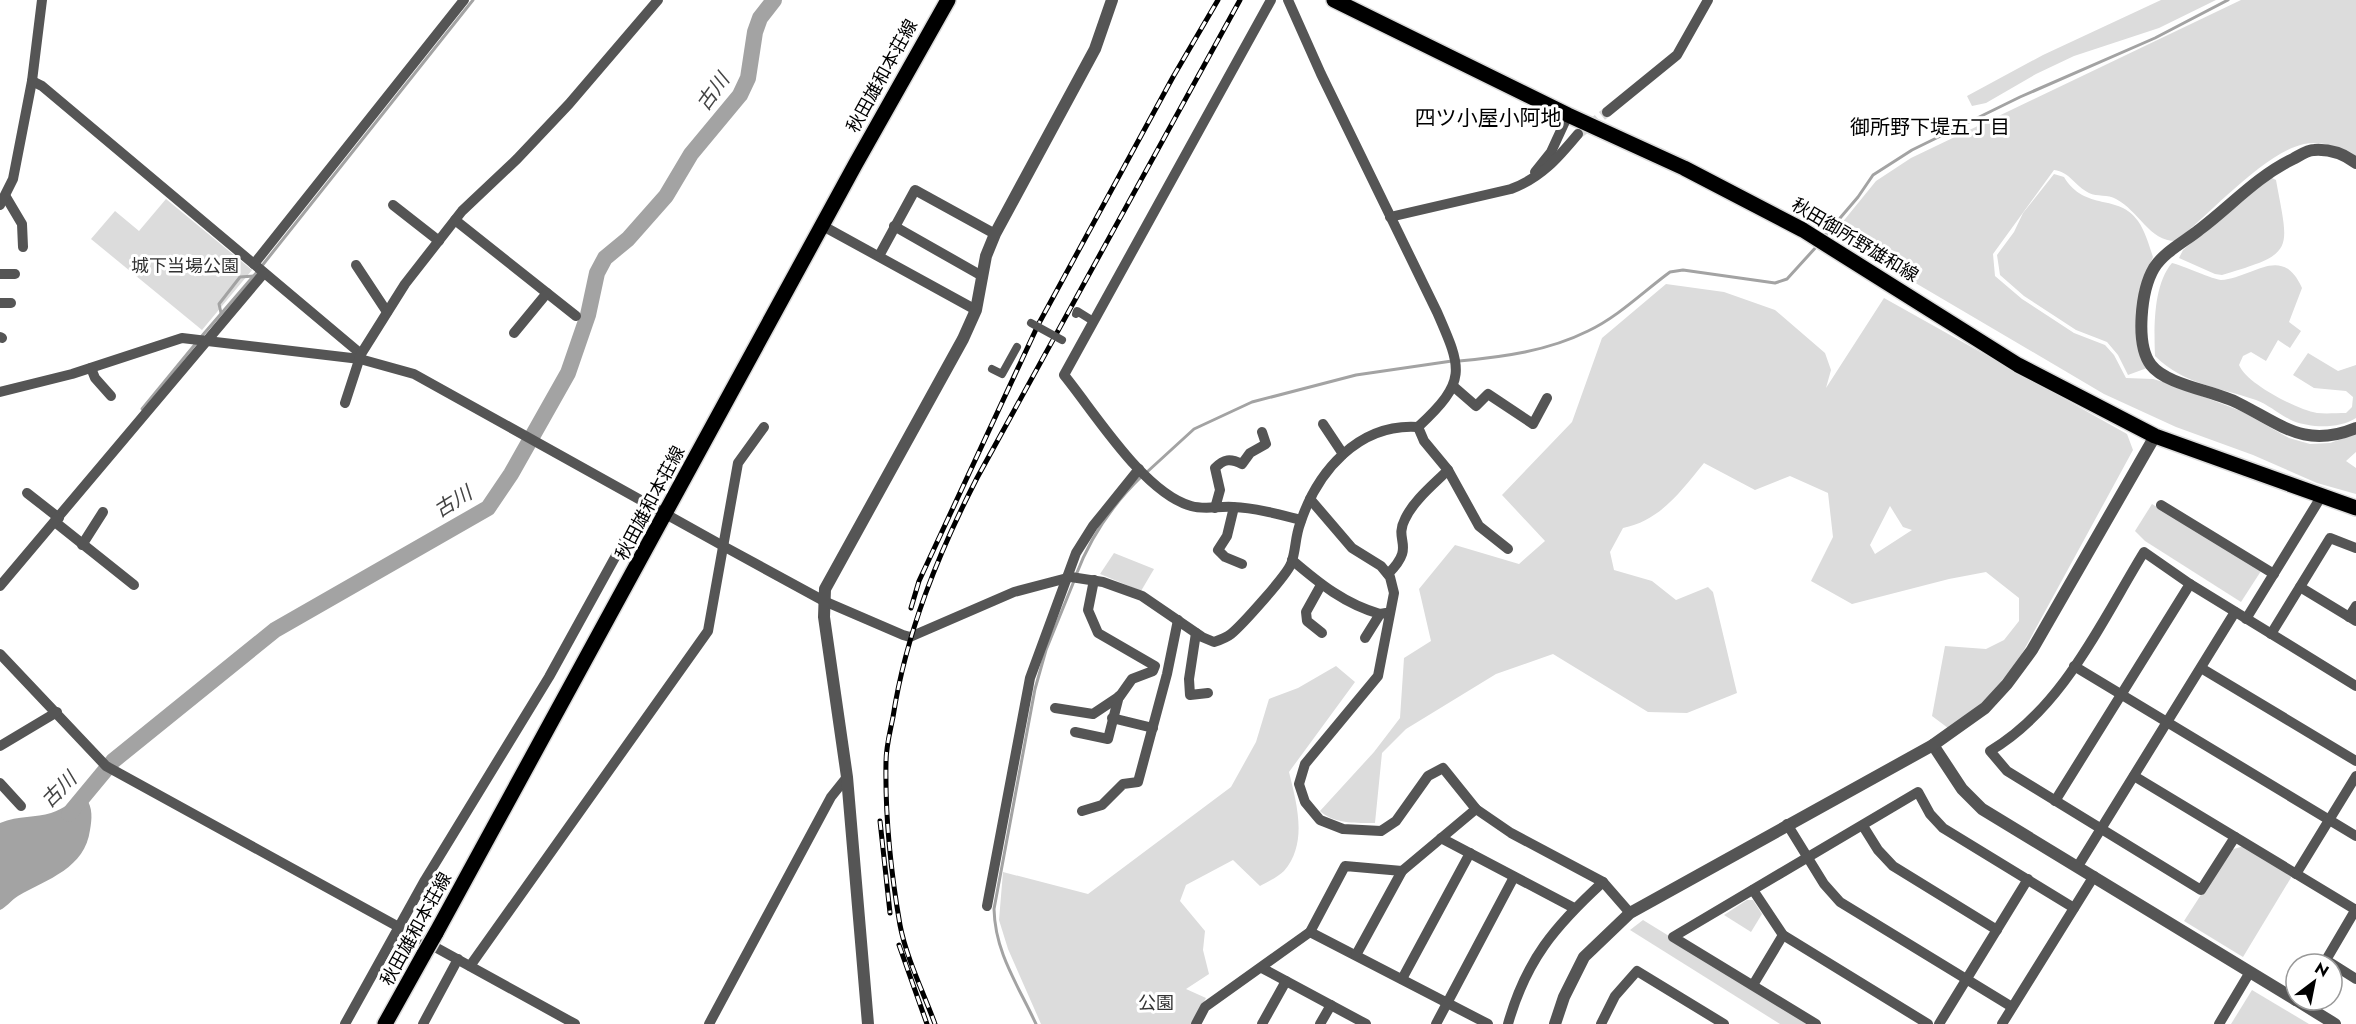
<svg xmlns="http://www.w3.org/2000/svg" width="2356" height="1024" font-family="Jost,'Noto Sans JP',sans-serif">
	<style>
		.green { fill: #dcdcdc; fill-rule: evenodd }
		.water { fill: #a3a3a3 }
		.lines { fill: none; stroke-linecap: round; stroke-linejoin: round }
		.stream { stroke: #a3a3a3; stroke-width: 3 }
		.river { stroke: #a3a3a3; stroke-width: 16 }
		.minor-tunnel { stroke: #d9d9d9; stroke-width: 10; stroke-dasharray: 10 5; stroke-linecap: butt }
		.primary-casing { stroke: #dbdbdb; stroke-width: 18 }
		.pedestrian { stroke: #555; stroke-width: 8 }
		.minor { stroke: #555; stroke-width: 10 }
		.tertiary { stroke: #555; stroke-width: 12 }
		.primary { stroke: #000; stroke-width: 15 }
		.rail-casing { stroke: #000; stroke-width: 5 }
		.rail { stroke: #fff; stroke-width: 3; stroke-dasharray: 9; stroke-linecap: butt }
		.primary-bridge-casing { stroke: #dbdbdb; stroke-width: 18; stroke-linecap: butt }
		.pedestrian-bridge { stroke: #555; stroke-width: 8 }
		.primary-bridge { stroke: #000; stroke-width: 15 }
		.labels { text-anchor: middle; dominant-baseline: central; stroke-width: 6; stroke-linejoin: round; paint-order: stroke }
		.street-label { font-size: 18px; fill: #000; stroke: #fff }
		.park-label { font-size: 18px; fill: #333; stroke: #fff }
		.water-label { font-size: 20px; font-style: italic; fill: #444; stroke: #fff }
		.neighbourhood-label { font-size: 20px; fill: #000; stroke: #fff }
		.quarter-label { font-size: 21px; fill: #000; stroke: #fff }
	</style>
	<rect width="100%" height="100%" fill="#fff"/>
	<g class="green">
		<polygon points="2161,0 2216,0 2159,28 2074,56 2036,74 1986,103 1972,106 1967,96 2043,55"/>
		<path d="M2241 0H2356V156C2339 148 2323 140 2304 144 2264 153 2209 215 2176 241 2149 241 2139 211 2116 199 2108 194 2097 197 2089 193 2075 186 2070 172 2054 170L1993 254 1995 276 2022 299 2074 333 2105 345 2114 355 2126 378 2153 379 2170 384 2241 411 2289 438 2310 444 2330 443 2356 434V452L2346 461 2356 468V494L2317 483 2253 455 2176 427 2104 394 1856 248 1841 224 1876 181 1911 158Z"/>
		<path d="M2054 174 2064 177C2085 212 2119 193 2138 221 2145 231 2149 245 2153 257L2139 292 2147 368 2128 375 2118 355 2107 342 2076 330 2024 296 2000 275 1997 255 2014 232 2023 213Z"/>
		<path d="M2270 177 2276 180C2289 252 2296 253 2222 275L2215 274 2179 258 2183 250 2243 197Z"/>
		<polygon points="166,199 252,270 202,330 91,239 115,211 139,231"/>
		<path d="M2172 263C2181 265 2215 280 2221 280 2253 278 2282 243 2302 288L2289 322 2301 331 2290 348 2278 340 2266 361 2251 352 2243 356 2239 365C2247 384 2296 409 2317 413 2326 414 2337 413 2346 413L2352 407 2353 397 2346 391 2314 388 2293 375 2308 353 2338 371 2356 365V418C2339 429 2311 428 2293 421 2280 415 2269 405 2256 400 2218 387 2185 385 2155 356 2154 328 2153 285 2172 263Z"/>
		<path d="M1666 284 1724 292 1775 310 1825 353 1831 370 1826 388 1884 298 2127 434 2133 450 2018 661 1983 703 1948 728 1932 716 1945 646 1986 649 2004 640 2019 621V598L1986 572 1949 579 1852 604 1811 581 1833 537 1828 493 1790 476 1755 490 1704 463C1680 492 1661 520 1623 528L1610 552 1614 570 1652 581 1676 600 1708 587 1713 592 1737 693 1687 713 1648 712 1553 654 1496 674 1406 729 1382 753 1375 823C1356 823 1334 824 1320 811L1374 752 1400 718 1404 658 1431 641 1419 589 1455 545 1519 564 1545 541 1502 495 1572 422 1602 338ZM1890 506 1903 527 1912 530 1875 554 1870 545Z"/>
		<polygon points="2152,504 2261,571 2241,602 2145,541 2135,531"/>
		<polygon points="1114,553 1154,569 1141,591 1100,574"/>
		<path d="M1336 666 1355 682 1289 772C1297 805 1308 843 1284 871 1278 877 1267 882 1260 886L1233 860 1186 885 1180 901 1205 931 1203 950 1209 974 1186 989 1206 998 1192 1024H1041L1008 949 999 920 1003 872 1088 894 1231 787 1256 742 1269 699 1298 688Z"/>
		<polygon points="2244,846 2292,876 2243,957 2184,921 2230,850"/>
		<polygon points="1747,900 1753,900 1762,914 1751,932 1724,915"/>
		<polygon points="1643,920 1812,1024 1780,1024 1630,930"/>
		<polygon points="2252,990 2309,1024 2231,1024"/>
	</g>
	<path class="water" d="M86 798C93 808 92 819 90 830 85 868 48 879 18 896 11 900 7 907 0 910V823C19 815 36 818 51 813 64 809 72 800 86 798Z"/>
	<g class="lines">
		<g class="stream">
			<polyline points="1823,238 1858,197 1873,175 1912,150 2020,97 2155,38 2228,0"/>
			<polyline points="261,267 473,0"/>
			<polyline points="221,313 219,304 240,277 254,276"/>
			<polyline points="201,337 257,272"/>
			<path d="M1459 361C1503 357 1548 351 1588 331 1618 317 1644 291 1670 272L1683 270 1775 283 1787 279 1817 246"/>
			<polyline points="142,409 197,342"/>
			<polyline points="1147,472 1194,429 1252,402 1356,375 1452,361"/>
			<path d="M1076 575C1090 538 1114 503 1142 476"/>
			<path d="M1036 1024C1018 985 995 953 994 909L1035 689 1046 650 1074 581"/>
		</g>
		<polyline class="river" points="69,814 113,761 275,630 488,508 511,474 568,373 588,315 597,273 605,258 628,239 666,196 691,154 740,95 748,78 755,32 760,18 774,0"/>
		<polyline class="minor-tunnel" points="1578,134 1607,112"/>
		<g class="primary-casing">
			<g id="primary">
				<polyline points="1334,0 1568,115 1684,168 1803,230 2018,365 2155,436 2356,508"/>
				<polyline points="436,933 855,165 948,0"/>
				<polyline points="385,1024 424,954"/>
			</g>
		</g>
		<g class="pedestrian">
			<polyline points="1076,314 1077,311 1093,321"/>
			<polyline points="992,369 1002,374 1017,347"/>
		</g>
		<g class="minor">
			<path d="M1271 0 1064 375C1095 413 1144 493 1191 506 1204 510 1219 506 1233 507 1256 508 1278 514 1301 520"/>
			<polyline points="32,81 42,86 361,354"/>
			<polyline points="1607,112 1677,55 1708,0"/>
			<polyline points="1535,172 1551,152 1568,115"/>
			<polyline points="6,197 22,224 23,247"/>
			<polyline points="0,205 13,179 32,81 42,0"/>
			<polyline points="393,205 439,241"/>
			<path d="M1390 217 1511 189C1541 178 1558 158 1578 134"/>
			<polyline points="455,220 576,316"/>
			<polyline points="823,226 976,310"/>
			<polyline points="894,226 982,276"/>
			<polyline points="879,256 915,190 995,234"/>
			<polyline points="254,264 464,0"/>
			<polyline points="356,265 387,312"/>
			<polyline points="0,274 15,274"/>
			<polyline points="0,303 11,303"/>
			<polyline points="514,333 547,293"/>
			<polyline points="0,337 2,338"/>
			<polyline points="91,368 95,378 111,396"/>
			<polyline points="1453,386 1476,406 1488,394 1533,424 1547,398"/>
			<path d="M0 392 72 374 182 338 360 359 414 374 725 547 824 601 903 635 910 637 1014 592 1071 577 1103 582 1142 596 1202 637 1214 642C1220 640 1226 638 1231 634 1242 625 1286 576 1291 564 1296 551 1295 537 1300 524 1317 471 1359 423 1418 427 1468 381 1462 369 1437 312L1321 74 1288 0"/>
			<polyline points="345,403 361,354 405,284 462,211 517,159 569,104 658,0"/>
			<polyline points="1323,424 1343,454"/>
			<polyline points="1418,427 1424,441 1448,470 1479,526 1508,549"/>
			<polyline points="27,493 59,518"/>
			<polyline points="1310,499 1352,548 1381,566 1390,577 1394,593 1378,676 1305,764 1299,784 1305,802 1320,820 1343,829 1381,831 1396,821 1428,776 1443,768 1476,809 1511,833 1603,882 1630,913"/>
			<polyline points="2161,505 2274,574"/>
			<polyline points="1234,507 1227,536 1218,550 1225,557 1242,564"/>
			<path d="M1215 508 1220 490 1215 468C1224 459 1230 458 1242 464L1250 453 1266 444 1262 432"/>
			<polyline points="55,522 134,585"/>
			<polyline points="82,545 103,512"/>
			<path d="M1292 560C1320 584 1345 604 1380 614"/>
			<path d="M1388 574C1417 545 1393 542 1405 519 1414 500 1433 485 1448 470"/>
			<polyline points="1321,585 1306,612 1307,621 1322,633"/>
			<polyline points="0,586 264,273"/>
			<polyline points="2300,587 2356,621"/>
			<polyline points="2349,617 2356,606"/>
			<polyline points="2246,619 2321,497"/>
			<polyline points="1196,633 1189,679 1190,695 1208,693"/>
			<polyline points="2271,634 2330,538 2356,548"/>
			<polyline points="1365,638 1380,614 1386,613"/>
			<polyline points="0,654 106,766 575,1024"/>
			<polyline points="2074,666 2356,836"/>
			<polyline points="2201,668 2356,761"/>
			<polyline points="1055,708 1093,714 1120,696 1132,679 1153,671 1155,666 1098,633 1088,610 1094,580"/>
			<polyline points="1112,718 1153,728"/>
			<polyline points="1075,732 1108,739 1119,696"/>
			<polyline points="0,746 57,712"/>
			<polyline points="2134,776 2356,910"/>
			<polyline points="0,783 21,806"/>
			<polyline points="2055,801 2190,584"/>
			<polyline points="1082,811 1102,805 1123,784 1138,782 1167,674 1178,620"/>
			<polyline points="1787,824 1824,884 1840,902 2012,1007"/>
			<polyline points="1863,826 1878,850 1893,866 1997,930"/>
			<path d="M2235 837 2201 890 2007 771 1990 751C2063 708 2101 622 2144 552L2190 584 2356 686"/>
			<polyline points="1441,838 1574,908"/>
			<polyline points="2078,866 2235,612"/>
			<polyline points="2296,874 2356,776"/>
			<polyline points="1753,890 1783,935 1928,1024"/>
			<polyline points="987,906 1030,678 1076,553 1093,526 1139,469"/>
			<polyline points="2356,909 2326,960 2356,979"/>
			<polyline points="1310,932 1488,1024"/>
			<polyline points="1356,955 1402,871 1476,809"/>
			<polyline points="470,966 708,631 738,463 764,427"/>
			<polyline points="1262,968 1366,1024"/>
			<polyline points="1402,979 1470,853"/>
			<polyline points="1753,985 1783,935"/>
			<polyline points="345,1024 425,880 549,677 645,503"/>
			<polyline points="423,1024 458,959"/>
			<polyline points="709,1024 831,797 847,777"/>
			<polyline points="1196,1024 1205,1007 1310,932 1345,866 1402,871"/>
			<polyline points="1262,1024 1286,981"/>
			<polyline points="1320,1024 1331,1005"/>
			<polyline points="1436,1024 1514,877"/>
			<path d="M1508 1024C1526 960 1555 926 1603 882"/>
			<polyline points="1601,1024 1615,996 1637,971 1724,1024"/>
			<polyline points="1816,1024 1673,937 1918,792 1930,814 1943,828 2074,908"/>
			<polyline points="1939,1024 2028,879"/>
			<polyline points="2002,1024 2094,876"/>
			<polyline points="2219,1024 2250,972"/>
		</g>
		<g class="tertiary">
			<path d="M2356 163C2344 154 2329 149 2314 150 2307 150 2299 156 2293 159 2256 177 2231 206 2199 230 2184 242 2164 252 2154 268 2141 290 2135 344 2151 365 2166 385 2215 391 2238 403 2282 425 2305 449 2356 428"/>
			<polyline points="1933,745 1962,789 1982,809 2296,1000"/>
			<polyline points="2296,1000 2335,1024"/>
			<polyline points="868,1024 847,777 824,617 825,589 963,339 976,310 986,256 995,234 1095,49 1112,0"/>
			<polyline points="1555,1024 1564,997 1584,957 1630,913 1933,745 1985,708 2007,684 2032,650 2155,436"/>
		</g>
		<use href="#primary" class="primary"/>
		<g class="rail-casing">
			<g id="rail">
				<polyline points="911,608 919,581 1038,325 1173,77 1218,0"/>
				<polyline points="880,821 890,913"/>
				<polyline points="899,945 927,1024"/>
				<path d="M935 1024C924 994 906 957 900 925 891 873 885 815 886 762 886 747 890 732 893 717 906 633 938 554 977 478L1240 0"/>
			</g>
		</g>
		<use href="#rail" class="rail"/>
		<g class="primary-bridge-casing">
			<polyline id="primary-bridge" points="424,954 436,933"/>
		</g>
		<polyline class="pedestrian-bridge" points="1031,323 1062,340"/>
		<use href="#primary-bridge" class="primary-bridge"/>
	</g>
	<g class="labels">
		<g class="street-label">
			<text transform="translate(882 76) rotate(-61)">秋田雄和本荘線</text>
			<text transform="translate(1855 240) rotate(31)">秋田御所野雄和線</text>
			<text transform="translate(650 503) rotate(-62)">秋田雄和本荘線</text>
			<text transform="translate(416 929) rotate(-61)">秋田雄和本荘線</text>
		</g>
		<g class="park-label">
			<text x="185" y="266">城下当場公園</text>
			<text x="1156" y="1003">公園</text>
		</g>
		<g class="water-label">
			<text transform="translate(713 92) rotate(-54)">古川</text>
			<text transform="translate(453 502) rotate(-32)">古川</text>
			<text transform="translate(59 790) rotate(-45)">古川</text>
		</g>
		<g class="neighbourhood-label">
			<text x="1930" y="127">御所野下堤五丁目</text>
		</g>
		<g class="quarter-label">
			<text x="1488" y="118">四ツ小屋小阿地</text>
		</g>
	</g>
	<g transform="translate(2314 982) rotate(32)"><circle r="28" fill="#ffffff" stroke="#999999" stroke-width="1.5"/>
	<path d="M0-4.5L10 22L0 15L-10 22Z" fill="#000000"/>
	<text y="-9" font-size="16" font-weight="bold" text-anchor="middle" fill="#000000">N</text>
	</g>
</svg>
